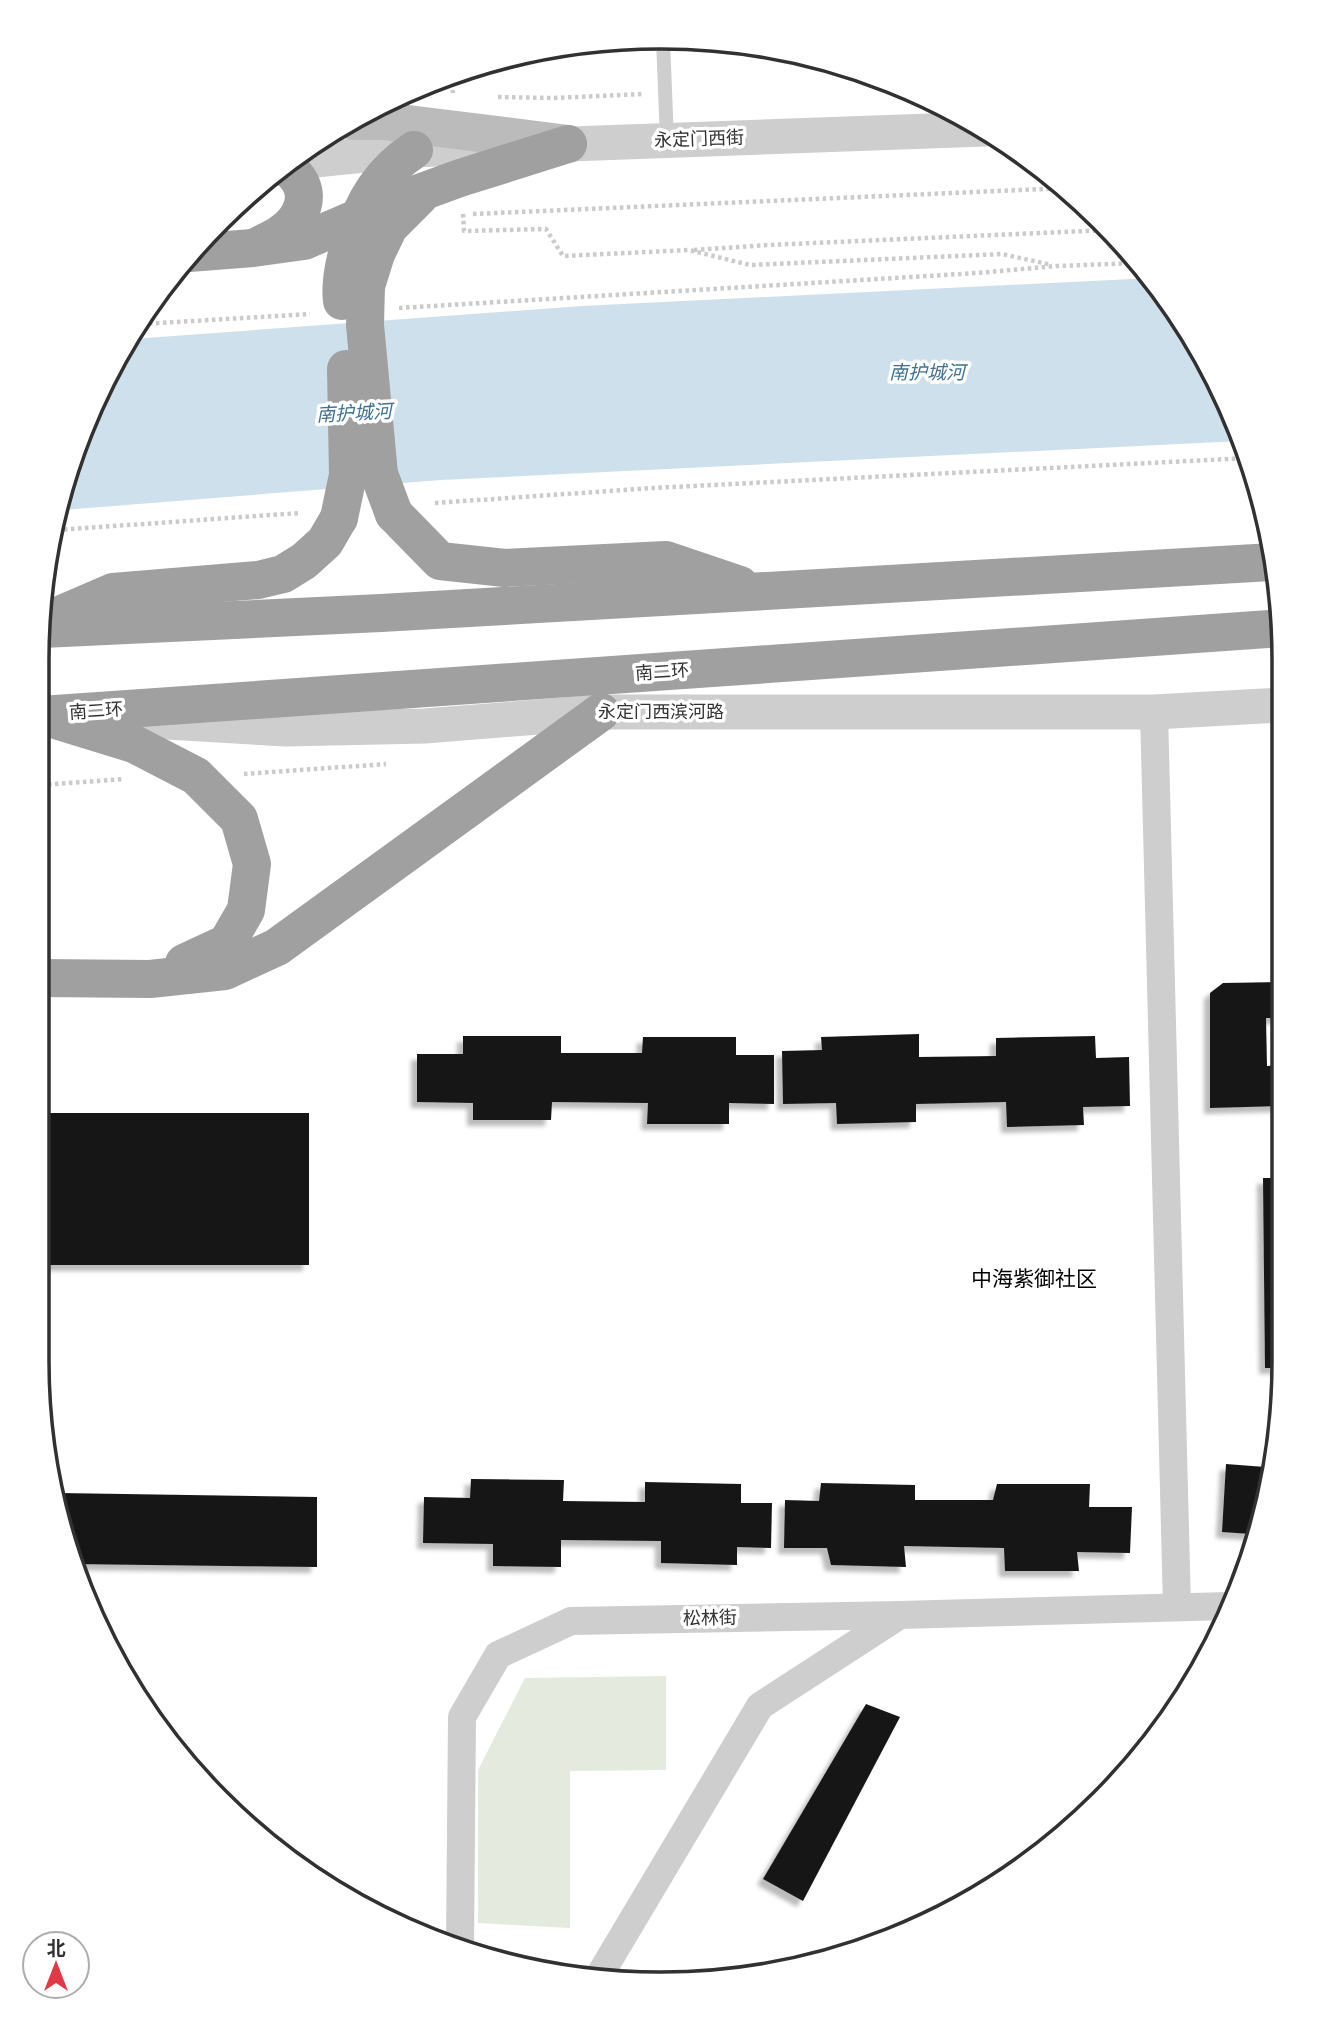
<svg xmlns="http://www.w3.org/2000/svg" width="1321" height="2021" font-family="Rubik,'Noto Sans SC',sans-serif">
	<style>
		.green { fill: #e4eadd }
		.water { fill: #cde0ec }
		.building { fill: #181818; filter: url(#shadow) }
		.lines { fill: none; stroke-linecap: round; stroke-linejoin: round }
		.path { stroke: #cbcbcb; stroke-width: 4.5; stroke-dasharray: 3.5 3.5; stroke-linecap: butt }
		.service { stroke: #cecece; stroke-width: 14 }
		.minor { stroke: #cecece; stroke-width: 28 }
		.tertiary { stroke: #cecece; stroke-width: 35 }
		.secondary { stroke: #bbb; stroke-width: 38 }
		.trunk { stroke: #a0a0a0; stroke-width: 38 }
		.trunk-bridge { stroke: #a0a0a0; stroke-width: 38 }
		.labels { text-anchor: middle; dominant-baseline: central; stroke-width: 7; stroke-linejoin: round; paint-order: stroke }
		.street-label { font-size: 18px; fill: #313131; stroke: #fff }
		.water-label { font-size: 19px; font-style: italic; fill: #407292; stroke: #fff }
		.quarter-label { font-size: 21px; fill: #000; stroke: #fff }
		.rim { fill: none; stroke: #313131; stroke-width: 3.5 }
	</style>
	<defs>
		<filter id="shadow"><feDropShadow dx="-6" dy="6" stdDeviation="2" flood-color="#0004"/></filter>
	</defs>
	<rect width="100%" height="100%" fill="#fff"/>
	<polygon class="green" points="666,1676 666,1770 570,1771 570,1928 478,1923 478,1770 525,1678"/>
	<polygon class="water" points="1152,278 1220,385 1241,441 441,480 63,510 101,385 132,339 582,306"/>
	<g class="building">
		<polygon points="1281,982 1281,1018 1266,1018 1267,1066 1281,1065 1281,1106 1210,1108 1210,993 1223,983"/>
		<polygon points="919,1034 919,1057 996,1056 996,1038 1095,1036 1096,1058 1129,1057 1130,1106 1083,1107 1084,1125 1007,1127 1006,1102 916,1104 916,1122 837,1124 836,1103 783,1104 782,1051 822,1050 821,1037"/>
		<polygon points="463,1036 561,1036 561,1053 642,1053 643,1037 736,1037 736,1055 774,1055 774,1104 729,1103 729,1124 647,1124 648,1103 552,1102 551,1120 473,1120 473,1103 417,1102 417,1054 463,1054"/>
		<polygon points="38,1113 309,1113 309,1265 37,1265"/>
		<polygon points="1263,1178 1280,1178 1279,1368 1265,1368"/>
		<polygon points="1266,1460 1273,1461 1251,1534 1222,1532 1226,1464 1265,1467"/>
		<polygon points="471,1479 564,1480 563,1501 645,1502 645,1482 741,1484 741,1503 772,1503 771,1548 737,1547 737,1565 661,1563 661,1541 561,1540 561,1567 493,1566 493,1544 423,1543 424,1497 470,1498"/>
		<polygon points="821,1483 915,1485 915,1500 993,1500 997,1484 1090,1484 1089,1507 1132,1507 1130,1553 1077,1552 1079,1571 1005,1571 1004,1548 904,1546 906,1567 831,1565 827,1548 784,1548 785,1500 819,1501"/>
		<polygon points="59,1493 317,1497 317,1567 71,1564"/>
		<polygon points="866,1704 900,1717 803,1901 763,1879"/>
	</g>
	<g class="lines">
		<g class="path">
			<polyline points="451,76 453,93"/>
			<polyline points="498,97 554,98 643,94"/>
			<polyline points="235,209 248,209"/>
			<polyline points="463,214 464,231 546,229 563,256 689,250 750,265 1002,254 1052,265"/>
			<polyline points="473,214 1066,188"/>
			<polyline points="694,250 768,245 1108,230"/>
			<polyline points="399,308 977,273 1056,266 1139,263"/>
			<polyline points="142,324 310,314"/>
			<polyline points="435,503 653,488 1248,458"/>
			<polyline points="57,530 300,513"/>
			<polyline points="244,774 386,764"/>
			<polyline points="41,785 124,779"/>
		</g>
		<polyline class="service" points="663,40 667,140"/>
		<g class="minor">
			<polyline points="1154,712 1177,1607"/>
			<polyline points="460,1946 462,1717 498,1655 571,1621 900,1615 1229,1606"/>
			<polyline points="598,1978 760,1706 900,1615"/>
		</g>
		<g class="tertiary">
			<polyline points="285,163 414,150 457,148 985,129"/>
			<polyline points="150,721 286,729 425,726 601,712 1154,712 1283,705"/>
		</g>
		<polyline class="secondary" points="353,121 384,121 568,144"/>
		<g class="trunk">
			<path d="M258 246C266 241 276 238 283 232 301 219 313 195 295 175 292 171 286 168 281 165"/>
			<polyline points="189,253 253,248 304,241 397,201 460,178 568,144"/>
			<polyline points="366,286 376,254 389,227 419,197"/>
			<path d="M342 301C338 269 357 214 375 188 386 172 399 160 414 150"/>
			<polyline points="394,514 440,561 505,568 666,560 740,585"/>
			<polyline points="48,620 113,592 258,580 283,574 304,561 325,542 339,518"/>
			<polyline points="42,629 381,613 1273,562"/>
			<polyline points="41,715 1283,628"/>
			<polyline points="59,721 134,744 196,776 239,819 252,864 246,910 227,943 184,963"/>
			<polyline points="39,978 150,979 225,971 277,947 601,712"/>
		</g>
		<g class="trunk-bridge">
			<polyline points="366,286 365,325 379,474 394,514"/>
			<polyline points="339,518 348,475 346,369"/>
		</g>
	</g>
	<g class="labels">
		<g class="street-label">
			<text transform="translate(699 139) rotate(-2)">永定门西街</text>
			<text transform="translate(662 672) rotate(-4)">南二环</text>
			<text transform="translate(96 711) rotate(-4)">南二环</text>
			<text x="661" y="712">永定门西滨河路</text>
			<text transform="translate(710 1618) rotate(-1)">松林街</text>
		</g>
		<g class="water-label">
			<text x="927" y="372">南护城河</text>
			<text transform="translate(354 413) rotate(-3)">南护城河</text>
		</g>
		<g class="quarter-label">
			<text x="1034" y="1278">中海紫御社区</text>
		</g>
	</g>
	<path d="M0 0H1321V2021H0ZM660 49H661A611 611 0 0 1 1272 660V1361A611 611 0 0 1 661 1972H660A611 611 0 0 1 49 1361V660A611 611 0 0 1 660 49Z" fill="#fff" fill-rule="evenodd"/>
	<path class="rim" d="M660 49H661A611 611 0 0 1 1272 660V1361A611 611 0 0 1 661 1972H660A611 611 0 0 1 49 1361V660A611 611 0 0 1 660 49Z"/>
	<g transform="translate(56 1965)"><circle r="33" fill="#ffffff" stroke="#adadad" stroke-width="2"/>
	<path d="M0-5L12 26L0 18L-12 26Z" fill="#e23946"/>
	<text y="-10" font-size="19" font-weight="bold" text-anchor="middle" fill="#313131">北</text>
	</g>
</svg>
